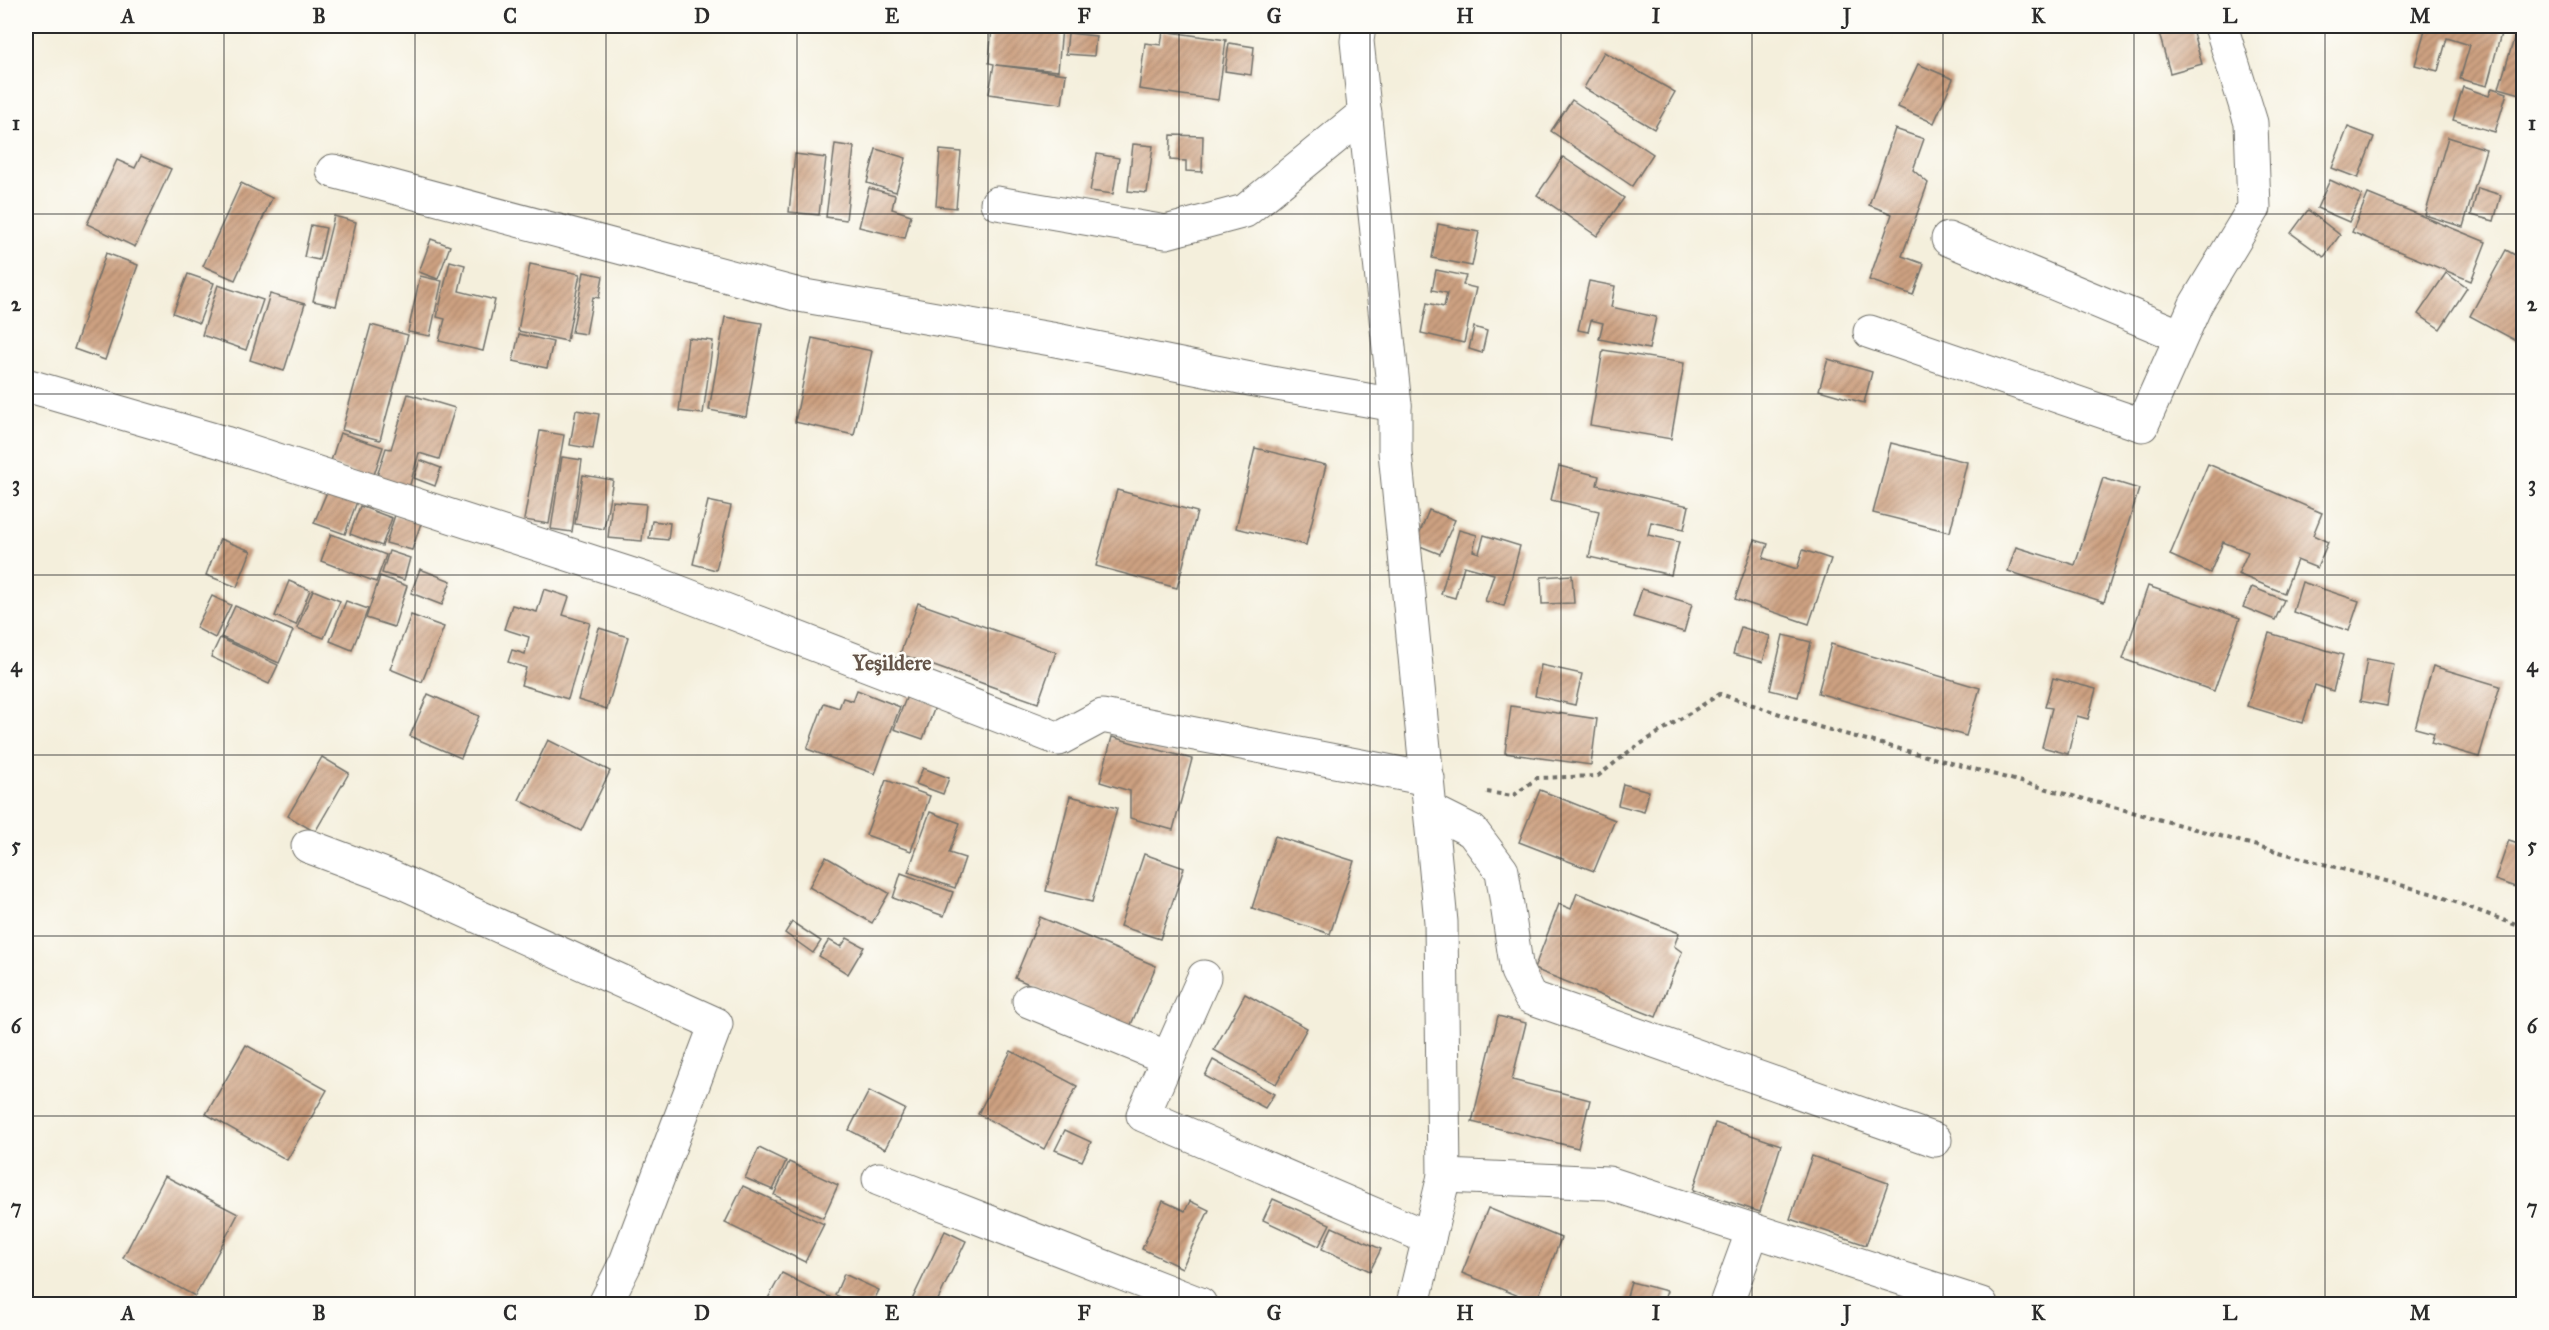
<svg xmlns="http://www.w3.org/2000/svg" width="2549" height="1330" font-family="'IM FELL Great Primer',serif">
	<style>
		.building { fill: url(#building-hatch) }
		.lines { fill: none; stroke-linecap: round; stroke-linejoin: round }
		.minor-casing { stroke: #717069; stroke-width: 35 }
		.path { stroke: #717069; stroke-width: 4; stroke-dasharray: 4.5 4.5; stroke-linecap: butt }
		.minor { stroke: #fff; stroke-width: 33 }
		.grid { fill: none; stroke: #2b2b2b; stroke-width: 1.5; stroke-opacity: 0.55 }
		.labels { text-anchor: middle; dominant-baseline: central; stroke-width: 5; stroke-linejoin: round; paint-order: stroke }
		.district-label { font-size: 22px; font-weight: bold; fill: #645449; stroke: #fdfcf7 }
		.neatline { fill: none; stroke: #2b2b2b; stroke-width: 2 }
		.grid-label { font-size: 20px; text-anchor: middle; font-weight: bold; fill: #2b2b2b }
	</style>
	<defs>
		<pattern id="building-hatch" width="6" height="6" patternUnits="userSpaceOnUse" patternTransform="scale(1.5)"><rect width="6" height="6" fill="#cda181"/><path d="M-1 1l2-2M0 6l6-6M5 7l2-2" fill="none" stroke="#a7836a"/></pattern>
	</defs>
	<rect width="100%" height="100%" fill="#fdfcf7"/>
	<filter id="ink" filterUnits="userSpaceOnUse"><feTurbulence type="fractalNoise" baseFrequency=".0167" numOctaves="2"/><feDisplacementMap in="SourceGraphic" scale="12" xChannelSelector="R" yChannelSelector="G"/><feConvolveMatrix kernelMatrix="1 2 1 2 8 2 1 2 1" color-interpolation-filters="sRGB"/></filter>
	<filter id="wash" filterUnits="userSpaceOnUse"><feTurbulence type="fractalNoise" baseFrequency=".008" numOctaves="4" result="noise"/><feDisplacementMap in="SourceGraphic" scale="24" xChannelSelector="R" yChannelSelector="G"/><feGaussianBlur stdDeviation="1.35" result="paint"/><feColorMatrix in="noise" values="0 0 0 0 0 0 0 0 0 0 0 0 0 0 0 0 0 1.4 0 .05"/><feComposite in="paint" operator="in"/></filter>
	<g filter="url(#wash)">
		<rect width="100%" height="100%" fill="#f4efdc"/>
		<g id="blocks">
			<g class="building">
				<polygon points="992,26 1062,28 1058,71 996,65 1066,74 1062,104 989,94 994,64 989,63"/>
				<polygon points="2157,26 2191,26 2202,64 2170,73"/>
				<polygon points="2426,26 2503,26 2487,86 2460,79 2470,45 2447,38 2438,71 2415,65"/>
				<polygon points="2518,26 2524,26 2524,95 2499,88"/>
				<polygon points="1163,31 1226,40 1218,100 1139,89 1145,43 1161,45"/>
				<polygon points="1068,33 1096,36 1094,56 1066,54"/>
				<polygon points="1229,43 1254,47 1251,75 1225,71"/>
				<polygon points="1604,52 1675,92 1654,129 1584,88"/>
				<polygon points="1918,64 1953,79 1934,123 1898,107"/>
				<polygon points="2463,87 2489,96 2492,88 2507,93 2495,132 2453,120"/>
				<polygon points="1572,100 1653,154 1632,186 1551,131"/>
				<polygon points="2348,127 2374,137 2358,178 2332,168"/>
				<polygon points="1895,129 1924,139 1913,170 1928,183 1902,256 1924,264 1913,295 1869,280 1892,214 1869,205"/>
				<polygon points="1171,135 1203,136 1202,172 1186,171 1186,161 1170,160"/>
				<polygon points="2448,137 2486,149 2463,227 2425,215"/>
				<polygon points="835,144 854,147 846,220 826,217"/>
				<polygon points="1133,144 1153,146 1147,193 1128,191"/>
				<polygon points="876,149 906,158 896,192 867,183"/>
				<polygon points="940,150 961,152 956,208 936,206"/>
				<polygon points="795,154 826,158 819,215 789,212"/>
				<polygon points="1097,154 1119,158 1113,194 1090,191"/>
				<polygon points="141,156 171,169 135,247 87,224 117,160 135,168"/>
				<polygon points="1563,157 1624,198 1597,236 1537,195"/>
				<polygon points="2330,180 2362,195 2349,222 2317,208"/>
				<polygon points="241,183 272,198 235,280 203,266"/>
				<polygon points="869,188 895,195 892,209 911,215 905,238 859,227"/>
				<polygon points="2478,188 2501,195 2494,221 2471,215"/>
				<polygon points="2368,194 2486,242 2471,281 2352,232"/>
				<polygon points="2308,210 2340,235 2324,257 2291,233"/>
				<polygon points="334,216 356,222 336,306 313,301"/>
				<polygon points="1438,224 1479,232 1472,266 1432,258"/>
				<polygon points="311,225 326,228 319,260 304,257"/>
				<polygon points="431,239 450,246 438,279 419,272"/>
				<polygon points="2506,250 2524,260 2524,345 2470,316"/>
				<polygon points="106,253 138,265 105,360 74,349"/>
				<polygon points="450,261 465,265 459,291 495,300 483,351 439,341 445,319 437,317"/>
				<polygon points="530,264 580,274 567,341 518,331"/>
				<polygon points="1436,270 1466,276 1463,285 1476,288 1464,343 1421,333 1427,303 1444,307 1447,293 1432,290"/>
				<polygon points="584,272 603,276 599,298 593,297 586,334 572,332"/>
				<polygon points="2446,273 2467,288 2440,329 2418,314"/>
				<polygon points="188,274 214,283 199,323 173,313"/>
				<polygon points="420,276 442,281 430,336 408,332"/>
				<polygon points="1589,281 1615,286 1611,307 1656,317 1649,349 1599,339 1603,323 1591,320 1588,332 1578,330"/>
				<polygon points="218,285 263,300 246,350 202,335"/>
				<polygon points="270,294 305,304 284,371 250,360"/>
				<polygon points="725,317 762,323 746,417 709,410"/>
				<polygon points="371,325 408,335 380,440 342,430"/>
				<polygon points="1474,327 1487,331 1482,353 1469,349"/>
				<polygon points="519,334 553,342 547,368 513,361"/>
				<polygon points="688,338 713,341 703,414 679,411"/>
				<polygon points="812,338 872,351 854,435 795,422"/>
				<polygon points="1603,350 1684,363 1671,439 1590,425"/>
				<polygon points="1828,359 1872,372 1864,403 1819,390"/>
				<polygon points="408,394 455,408 439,459 419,453 409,488 376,479 386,448 391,449"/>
				<polygon points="576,410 599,414 593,449 570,445"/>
				<polygon points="540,431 564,435 549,524 524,520"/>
				<polygon points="340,433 383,447 373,478 330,464"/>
				<polygon points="1891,443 1967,462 1950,532 1873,513"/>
				<polygon points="1255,448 1326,465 1306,545 1236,528"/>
				<polygon points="562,457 582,460 572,532 551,529"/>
				<polygon points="420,460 441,468 435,486 414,478"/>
				<polygon points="2208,464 2322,513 2313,535 2328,542 2317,568 2297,560 2284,593 2238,574 2248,552 2223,542 2210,573 2170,555"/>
				<polygon points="1559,466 1599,476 1597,485 1689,506 1684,529 1651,522 1648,535 1679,542 1671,575 1589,557 1599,511 1551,500"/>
				<polygon points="583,475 613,480 604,529 575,524"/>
				<polygon points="2103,478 2139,489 2104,602 2008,571 2016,547 2075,565"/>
				<polygon points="329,487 358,499 345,534 314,523"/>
				<polygon points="1117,490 1197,512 1177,588 1096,566"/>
				<polygon points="612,501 646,504 642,541 608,538"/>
				<polygon points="708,501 731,506 716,570 693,564"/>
				<polygon points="360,506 392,518 382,546 350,534"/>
				<polygon points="1429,510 1455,520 1440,554 1415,544"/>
				<polygon points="395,515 421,523 412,550 386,543"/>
				<polygon points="652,521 670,523 668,540 649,538"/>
				<polygon points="1459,530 1477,535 1473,551 1479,553 1484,535 1520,546 1504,606 1485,601 1494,574 1464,566 1455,598 1441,594"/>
				<polygon points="331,534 386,555 376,582 321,561"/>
				<polygon points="220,539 251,551 237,587 206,575"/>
				<polygon points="1755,540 1768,544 1763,558 1797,569 1803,550 1831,559 1809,624 1735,599"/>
				<polygon points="389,551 410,558 404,580 382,573"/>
				<polygon points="420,569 451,581 442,605 411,593"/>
				<polygon points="1572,575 1574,603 1542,604 1541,577"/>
				<polygon points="380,576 407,586 394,627 366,618"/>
				<polygon points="289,581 310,590 296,625 275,616"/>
				<polygon points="2302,582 2359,601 2349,631 2293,612"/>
				<polygon points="2148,586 2240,618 2214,691 2123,659"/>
				<polygon points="2252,587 2284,600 2275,620 2243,607"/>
				<polygon points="544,589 569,597 563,615 590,623 568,699 521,685 526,668 508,662 512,650 525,654 529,637 504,629 512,605 537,612"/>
				<polygon points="1642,589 1692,604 1684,632 1633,617"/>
				<polygon points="313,590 340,601 324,638 297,628"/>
				<polygon points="212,596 231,605 215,638 196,628"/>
				<polygon points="346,601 368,609 352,650 330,641"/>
				<polygon points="918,603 1056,652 1038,703 900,654"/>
				<polygon points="235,606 293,631 279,663 221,637"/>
				<polygon points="411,615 444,627 422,682 390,669"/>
				<polygon points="1741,627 1770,636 1763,662 1733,654"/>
				<polygon points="599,628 628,637 607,709 578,700"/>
				<polygon points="2269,633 2343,655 2333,691 2315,685 2303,723 2247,706"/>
				<polygon points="1783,635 1811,642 1798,697 1770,690"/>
				<polygon points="220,638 278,665 269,684 211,657"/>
				<polygon points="1831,644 1980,688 1966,736 1818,693"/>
				<polygon points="2367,659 2394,664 2387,706 2360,701"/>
				<polygon points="1541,665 1582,674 1575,705 1535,696"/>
				<polygon points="2433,666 2500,686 2479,757 2431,743 2434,733 2415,728"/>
				<polygon points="2053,678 2096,689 2088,719 2077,716 2068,754 2042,747 2052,708 2045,707"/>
				<polygon points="857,690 900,707 875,774 807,749 824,703 839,708 843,698 853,701"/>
				<polygon points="908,693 936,704 923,739 894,729"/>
				<polygon points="428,694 479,716 461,758 410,736"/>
				<polygon points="1511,706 1597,719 1591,765 1505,753"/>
				<polygon points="1112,737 1192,759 1173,830 1130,818 1130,791 1100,782"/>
				<polygon points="548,740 610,771 581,831 519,800"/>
				<polygon points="322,757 349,773 315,832 288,816"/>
				<polygon points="923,768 949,778 943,794 916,784"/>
				<polygon points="886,780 930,796 911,851 866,835"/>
				<polygon points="1623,784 1649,791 1644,812 1618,805"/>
				<polygon points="1540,790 1615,820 1594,871 1519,842"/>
				<polygon points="1070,796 1117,808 1092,902 1046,891"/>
				<polygon points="930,812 960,823 949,853 965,858 955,888 908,872"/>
				<polygon points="1275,836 1354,861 1330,934 1252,908"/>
				<polygon points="2509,840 2524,845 2524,890 2495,880"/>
				<polygon points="1144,854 1184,868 1160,939 1120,926"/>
				<polygon points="826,857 889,893 872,923 809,887"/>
				<polygon points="901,873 953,892 944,916 893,898"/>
				<polygon points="1577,893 1679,933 1674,946 1682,952 1656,1017 1534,969 1559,904 1571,909"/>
				<polygon points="1040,917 1156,966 1130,1027 1015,978"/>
				<polygon points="792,922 821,941 813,953 785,933"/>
				<polygon points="847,938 864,947 848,974 819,956 829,940 841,947"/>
				<polygon points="1245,994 1307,1028 1276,1084 1214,1050"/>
				<polygon points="1498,1016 1526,1023 1512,1080 1590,1100 1578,1148 1472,1122"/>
				<polygon points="246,1045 327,1090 287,1160 206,1114"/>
				<polygon points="1011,1051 1077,1086 1044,1149 978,1114"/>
				<polygon points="1213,1060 1274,1094 1265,1108 1205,1076"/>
				<polygon points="869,1091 905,1109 885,1149 849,1130"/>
				<polygon points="1715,1123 1781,1145 1760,1212 1693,1190"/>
				<polygon points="1065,1130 1091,1142 1082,1161 1055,1150"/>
				<polygon points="759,1148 786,1161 773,1190 745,1178"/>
				<polygon points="1812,1156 1888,1183 1866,1245 1790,1219"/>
				<polygon points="789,1162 838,1185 823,1218 774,1195"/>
				<polygon points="165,1176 238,1214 195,1296 123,1258"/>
				<polygon points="743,1186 824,1224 805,1262 725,1223"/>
				<polygon points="1273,1199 1330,1224 1319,1246 1263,1220"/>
				<polygon points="1163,1201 1185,1211 1190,1201 1209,1210 1182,1268 1142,1249"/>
				<polygon points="1488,1208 1561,1238 1536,1303 1462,1273"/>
				<polygon points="1332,1227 1381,1249 1370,1271 1322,1249"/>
				<polygon points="945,1231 966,1241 936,1304 910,1304"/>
				<polygon points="782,1273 843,1304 765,1304"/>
				<polygon points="844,1274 879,1290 872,1304 856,1304 835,1295"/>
				<polygon points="1631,1282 1667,1291 1663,1304 1625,1304"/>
			</g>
		</g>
	</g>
	<g filter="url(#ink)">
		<use href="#blocks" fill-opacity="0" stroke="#717069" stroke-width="1.5"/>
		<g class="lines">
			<g class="minor-casing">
				<g id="minor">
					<polyline points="1359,26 1357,41 1395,405 1395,452 1441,922 1444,1176 1413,1304"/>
					<polyline points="333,171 799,295 1051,339 1255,380 1395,405"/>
					<polyline points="997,203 1166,232 1245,211 1365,113"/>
					<polyline points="1948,239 2181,336"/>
					<polyline points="1870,332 2142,425 2196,304 2254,208 2251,123 2221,26"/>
					<polyline points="26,385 225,443 645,579 1059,739 1102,716 1428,779"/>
					<polyline points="1430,810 1472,831 1502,871 1517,971 1530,997 1935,1140"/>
					<polyline points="308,846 393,878 716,1024 626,1262 605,1304"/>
					<polyline points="1204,977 1143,1115 1429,1238"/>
					<polyline points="1029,1001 1168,1058"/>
					<polyline points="1444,1176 1608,1183 1981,1304"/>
					<polyline points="879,1179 1200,1304"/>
					<polyline points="1726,1304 1753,1230"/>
				</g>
			</g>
			<polyline class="path" points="1487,792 1513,796 1537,778 1598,776 1631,750 1720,694 1819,727 2434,894 2524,928"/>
			<use href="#minor" class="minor"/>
		</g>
	</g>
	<path class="grid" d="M224 26V1304M415 26V1304M606 26V1304M797 26V1304M988 26V1304M1179 26V1304M1370 26V1304M1561 26V1304M1752 26V1304M1943 26V1304M2134 26V1304M2325 26V1304M26 214H2524M26 394H2524M26 575H2524M26 755H2524M26 936H2524M26 1116H2524"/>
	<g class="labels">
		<g class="district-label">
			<text x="892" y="662">Yeşildere</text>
		</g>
	</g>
	<rect width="2549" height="1330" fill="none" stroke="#fdfcf7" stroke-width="66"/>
	<rect x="33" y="33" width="2483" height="1264" class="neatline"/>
	<g class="grid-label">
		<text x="128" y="23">A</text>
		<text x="319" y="23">B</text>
		<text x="510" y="23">C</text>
		<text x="702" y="23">D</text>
		<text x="892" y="23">E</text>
		<text x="1084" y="23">F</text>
		<text x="1274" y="23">G</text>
		<text x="1465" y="23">H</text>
		<text x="1656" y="23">I</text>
		<text x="1847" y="23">J</text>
		<text x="2038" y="23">K</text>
		<text x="2230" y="23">L</text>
		<text x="2420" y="23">M</text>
		<text x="16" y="130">1</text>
		<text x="2532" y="130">1</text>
		<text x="16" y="311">2</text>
		<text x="2532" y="311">2</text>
		<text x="16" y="491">3</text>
		<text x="2532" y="491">3</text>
		<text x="16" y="672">4</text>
		<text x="2532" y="672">4</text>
		<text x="16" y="852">5</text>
		<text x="2532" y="852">5</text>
		<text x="16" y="1033">6</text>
		<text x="2532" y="1033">6</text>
		<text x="16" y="1214">7</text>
		<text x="2532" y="1214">7</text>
		<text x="128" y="1320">A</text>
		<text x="319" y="1320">B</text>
		<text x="510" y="1320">C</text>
		<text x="702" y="1320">D</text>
		<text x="892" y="1320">E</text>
		<text x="1084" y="1320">F</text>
		<text x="1274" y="1320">G</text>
		<text x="1465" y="1320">H</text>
		<text x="1656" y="1320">I</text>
		<text x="1847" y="1320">J</text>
		<text x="2038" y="1320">K</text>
		<text x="2230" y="1320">L</text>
		<text x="2420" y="1320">M</text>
	</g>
</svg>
